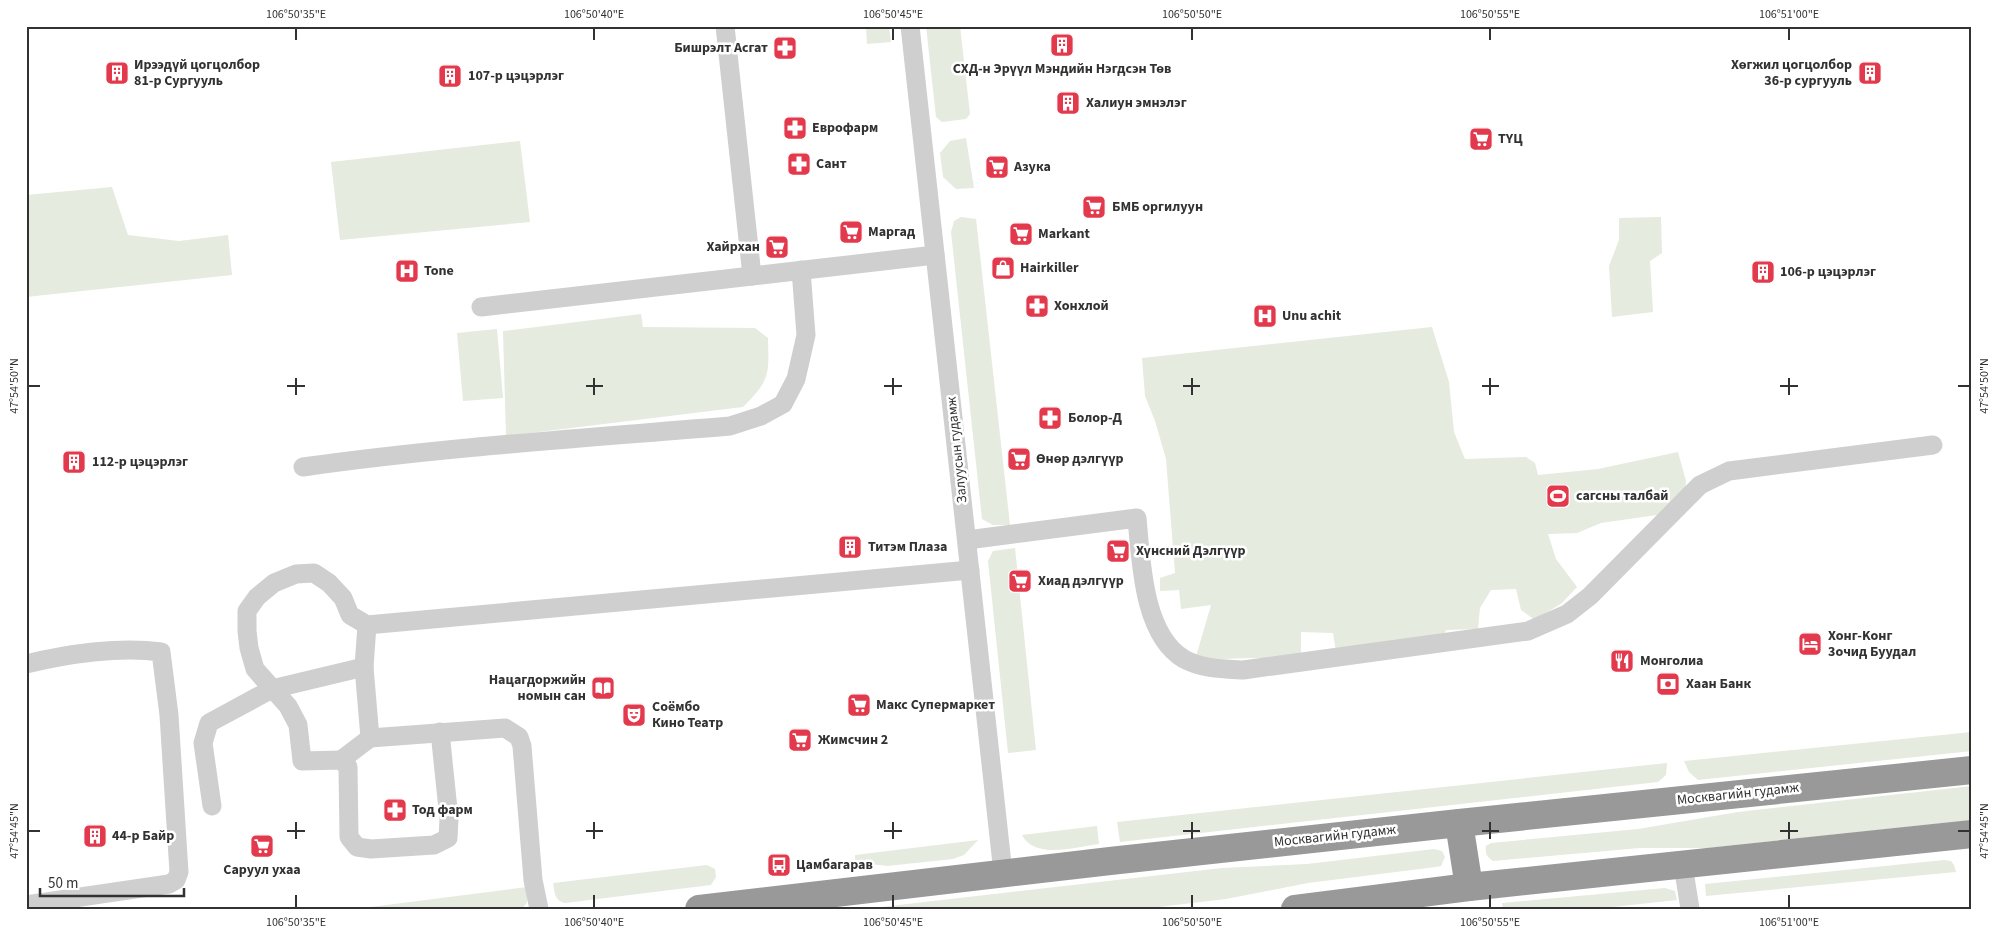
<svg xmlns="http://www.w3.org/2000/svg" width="1998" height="935" font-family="'Source Sans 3',sans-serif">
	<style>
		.green { fill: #e5ebde }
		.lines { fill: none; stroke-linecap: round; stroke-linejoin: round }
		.minor { stroke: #cfcfcf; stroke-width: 19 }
		.highway { stroke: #999; stroke-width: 28 }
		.ticks { fill: none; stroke: #323232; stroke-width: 2 }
		.labels { text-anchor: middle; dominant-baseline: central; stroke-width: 5; stroke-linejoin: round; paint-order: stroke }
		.poi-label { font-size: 14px; font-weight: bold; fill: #323232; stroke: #fff; text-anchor: start }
		.street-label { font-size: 14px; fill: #323232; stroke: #fff }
		.neatline { fill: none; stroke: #323232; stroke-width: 2 }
		.ticks-label { font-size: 12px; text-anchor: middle; fill: #323232 }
	</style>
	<rect width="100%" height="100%" fill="#fff"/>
	<g class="green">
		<polygon points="866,26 889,26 891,42 867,44"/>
		<polygon points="926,26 960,26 970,114 966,119 942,122 936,117"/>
		<polygon points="966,138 974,188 956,189 943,177 940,153 950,141"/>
		<polygon points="520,141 530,222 340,240 331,162"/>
		<polygon points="112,187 128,235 179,241 228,235 232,275 26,297 26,195"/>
		<polygon points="961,217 976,219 1010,525 993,525 982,519 951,232 954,221"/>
		<polygon points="1661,217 1662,253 1650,261 1653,312 1612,317 1609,266 1619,240 1619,218"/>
		<path d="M641 314 643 327 755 328 768 338C769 375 770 380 743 407L506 436 503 331Z"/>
		<polygon points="1432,327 1449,382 1454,432 1465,459 1526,457 1535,463 1538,475 1598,469 1678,452 1686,481 1684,501 1664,514 1601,523 1577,533 1548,534 1556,559 1577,587 1562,603 1535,620 1521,610 1516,589 1491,590 1480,608 1478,629 1446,630 1437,651 1337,658 1333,633 1301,632 1301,659 1250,658 1195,660 1211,605 1181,609 1179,590 1160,591 1160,578 1175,573 1166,459 1155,421 1145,396 1142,358"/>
		<polygon points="497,329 503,398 463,401 457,333"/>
		<polygon points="1015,548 1036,750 1008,753 988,561 993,551"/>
		<polygon points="1972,732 1972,751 1698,780 1689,772 1684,761"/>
		<polygon points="1667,763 1666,775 1658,782 1120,842 1117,822"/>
		<path d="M1972 786V820L1708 848H1640L1493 861C1487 857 1485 854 1486 846L1491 843 1638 829 1738 812Z"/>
		<path d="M1097 826 1099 844C1076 847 1035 860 1022 835Z"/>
		<polygon points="978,840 964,855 953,859 887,866 855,862 855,855"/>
		<polygon points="1434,849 1442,851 1445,857 1441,866 1436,867 1308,883 1226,899 1142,909 864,909 1222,868 1307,864"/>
		<polygon points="1944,860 1951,861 1954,865 1956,872 1706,896 1705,884"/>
		<path d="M707 865 715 869 716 877 711 885 565 903C554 900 555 893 553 883Z"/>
		<path d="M527 887C528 897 530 904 520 909H355Z"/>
		<polygon points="1665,888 1675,891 1677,900 1594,909 1503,909 1502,903"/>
	</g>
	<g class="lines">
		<g class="minor">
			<polyline points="725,26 752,276"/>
			<polyline points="910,26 1003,873"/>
			<polyline points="481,307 935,255"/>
			<path d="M303 467C444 447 587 438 730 426L761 416 783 404 796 379 806 335 801 270"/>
			<path d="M967 540 1137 518C1141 561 1143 635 1184 659 1202 669 1223 669 1243 670L1528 631 1567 614 1590 596 1700 485 1729 471 1933 445"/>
			<path d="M26 664C67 654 120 646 161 652L169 715 179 872 176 880 169 884 26 905"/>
			<polyline points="440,732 449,819 448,838 434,845 371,849 357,847 349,837 348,767 341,760 302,761 298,725 288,706 255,669 249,648 247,631 247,611 257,597 274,583 296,574 314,573 329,583 343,598 350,615 367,625 970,570"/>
			<polyline points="370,738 505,728 519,737 522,746 533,880 539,909"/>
			<polyline points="341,760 370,738 364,667"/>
			<polyline points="212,806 203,743 209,723 272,689 364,667 367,625"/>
			<polyline points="1683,865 1690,909"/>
		</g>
		<g class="highway">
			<polyline points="1459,823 1469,887"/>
			<polyline points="699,909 1110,861 1459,823 1972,770"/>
			<polyline points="1295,909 1469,887 1972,834"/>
		</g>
	</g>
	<path class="ticks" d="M296 28V40M594 28V40M893 28V40M1192 28V40M1490 28V40M1789 28V40M296 378V395M594 378V395M893 378V395M1192 378V395M1490 378V395M1789 378V395M28 386H40M287 386H305M586 386H603M884 386H902M1183 386H1200M1482 386H1499M1780 386H1798M1958 386H1970M296 822V839M594 822V839M893 822V839M1192 822V839M1490 822V839M1789 822V839M28 831H40M287 831H305M586 831H603M884 831H902M1183 831H1200M1482 831H1499M1780 831H1798M1958 831H1970M296 895V908M594 895V908M893 895V908M1192 895V908M1490 895V908M1789 895V908"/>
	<defs>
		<g id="building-square" transform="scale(1.25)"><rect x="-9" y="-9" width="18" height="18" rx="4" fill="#e3394d" stroke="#fff"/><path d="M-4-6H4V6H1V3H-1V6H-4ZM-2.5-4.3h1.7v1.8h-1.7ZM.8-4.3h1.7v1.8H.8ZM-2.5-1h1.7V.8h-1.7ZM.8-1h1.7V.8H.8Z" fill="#fff"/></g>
		<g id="pharmacy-square" transform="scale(1.25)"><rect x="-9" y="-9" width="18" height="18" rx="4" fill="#e3394d" stroke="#fff"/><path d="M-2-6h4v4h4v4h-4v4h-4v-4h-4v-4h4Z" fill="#fff"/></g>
		<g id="supermarket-square" transform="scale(1.25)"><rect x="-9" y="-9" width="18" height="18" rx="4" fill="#e3394d" stroke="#fff"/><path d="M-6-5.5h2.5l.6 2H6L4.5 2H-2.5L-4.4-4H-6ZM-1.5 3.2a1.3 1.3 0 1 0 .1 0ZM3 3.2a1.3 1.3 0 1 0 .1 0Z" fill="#fff"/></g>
		<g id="shop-square" transform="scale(1.25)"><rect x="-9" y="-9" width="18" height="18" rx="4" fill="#e3394d" stroke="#fff"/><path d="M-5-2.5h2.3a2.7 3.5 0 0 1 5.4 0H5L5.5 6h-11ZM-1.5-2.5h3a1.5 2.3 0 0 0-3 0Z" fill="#fff"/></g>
		<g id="hospital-square" transform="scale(1.25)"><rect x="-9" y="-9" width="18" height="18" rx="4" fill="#e3394d" stroke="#fff"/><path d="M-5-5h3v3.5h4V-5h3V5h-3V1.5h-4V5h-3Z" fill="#fff"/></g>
		<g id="stadium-square" transform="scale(1.25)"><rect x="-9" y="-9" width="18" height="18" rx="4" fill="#e3394d" stroke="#fff"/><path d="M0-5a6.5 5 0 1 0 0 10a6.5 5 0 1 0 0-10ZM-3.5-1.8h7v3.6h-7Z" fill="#fff"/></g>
		<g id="hotel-square" transform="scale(1.25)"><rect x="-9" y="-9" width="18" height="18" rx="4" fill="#e3394d" stroke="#fff"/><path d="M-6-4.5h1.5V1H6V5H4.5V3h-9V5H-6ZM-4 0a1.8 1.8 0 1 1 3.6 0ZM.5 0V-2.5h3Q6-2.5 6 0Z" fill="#fff"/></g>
		<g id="restaurant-square" transform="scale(1.25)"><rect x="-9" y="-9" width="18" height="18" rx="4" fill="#e3394d" stroke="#fff"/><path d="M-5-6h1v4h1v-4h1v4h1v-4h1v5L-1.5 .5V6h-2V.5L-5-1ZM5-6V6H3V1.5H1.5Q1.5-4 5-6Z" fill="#fff"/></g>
		<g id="bank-square" transform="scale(1.25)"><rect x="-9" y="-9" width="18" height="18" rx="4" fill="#e3394d" stroke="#fff"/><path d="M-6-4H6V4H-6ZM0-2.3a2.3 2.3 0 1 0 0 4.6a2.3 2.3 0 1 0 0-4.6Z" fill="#fff"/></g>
		<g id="library-square" transform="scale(1.25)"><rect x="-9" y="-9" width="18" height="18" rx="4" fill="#e3394d" stroke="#fff"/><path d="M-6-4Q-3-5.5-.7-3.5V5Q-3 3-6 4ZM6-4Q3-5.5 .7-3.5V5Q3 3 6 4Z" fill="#fff"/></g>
		<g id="theatre-square" transform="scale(1.25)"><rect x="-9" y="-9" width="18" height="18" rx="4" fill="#e3394d" stroke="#fff"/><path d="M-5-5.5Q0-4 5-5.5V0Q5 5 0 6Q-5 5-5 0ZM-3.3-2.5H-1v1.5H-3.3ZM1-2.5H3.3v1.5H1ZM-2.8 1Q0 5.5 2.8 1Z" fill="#fff"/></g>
		<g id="bus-square" transform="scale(1.25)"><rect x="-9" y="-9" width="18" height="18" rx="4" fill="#e3394d" stroke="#fff"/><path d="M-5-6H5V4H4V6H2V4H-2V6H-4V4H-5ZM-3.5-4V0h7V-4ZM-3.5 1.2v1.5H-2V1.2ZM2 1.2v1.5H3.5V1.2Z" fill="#fff"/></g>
	</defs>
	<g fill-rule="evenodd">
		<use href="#building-square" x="1062" y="45"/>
		<use href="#pharmacy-square" x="785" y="48"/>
		<use href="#building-square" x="117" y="73"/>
		<use href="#building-square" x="1870" y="73"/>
		<use href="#building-square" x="450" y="76"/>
		<use href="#building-square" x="1068" y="103"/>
		<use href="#pharmacy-square" x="795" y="128"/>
		<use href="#supermarket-square" x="1481" y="139"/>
		<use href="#pharmacy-square" x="799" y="164"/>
		<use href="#supermarket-square" x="997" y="167"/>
		<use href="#supermarket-square" x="1094" y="207"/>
		<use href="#supermarket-square" x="851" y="232"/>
		<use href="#supermarket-square" x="1021" y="234"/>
		<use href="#supermarket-square" x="777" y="247"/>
		<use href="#shop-square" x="1003" y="268"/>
		<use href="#hospital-square" x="407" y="271"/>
		<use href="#building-square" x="1763" y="272"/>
		<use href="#pharmacy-square" x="1037" y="306"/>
		<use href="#hospital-square" x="1265" y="316"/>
		<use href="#pharmacy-square" x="1050" y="418"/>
		<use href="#supermarket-square" x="1019" y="459"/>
		<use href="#building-square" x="74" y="462"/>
		<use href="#stadium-square" x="1558" y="496"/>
		<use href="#building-square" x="850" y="547"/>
		<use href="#supermarket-square" x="1118" y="551"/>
		<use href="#supermarket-square" x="1020" y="581"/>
		<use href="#hotel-square" x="1810" y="644"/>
		<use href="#restaurant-square" x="1622" y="661"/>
		<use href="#bank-square" x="1668" y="684"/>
		<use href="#library-square" x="603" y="688"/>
		<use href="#supermarket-square" x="859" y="705"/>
		<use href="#theatre-square" x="634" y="715"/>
		<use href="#supermarket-square" x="800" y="740"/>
		<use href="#pharmacy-square" x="395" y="810"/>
		<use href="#building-square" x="95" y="836"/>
		<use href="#supermarket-square" x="262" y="846"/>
		<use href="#bus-square" x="779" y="865"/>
	</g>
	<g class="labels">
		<g class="poi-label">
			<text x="768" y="48" text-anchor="end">Бишрэлт Асгат</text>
			<text x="134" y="65">Ирээдүй цогцолбор<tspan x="134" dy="16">81-р Сургууль</tspan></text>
			<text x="1852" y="65" text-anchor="end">Хөгжил цогцолбор<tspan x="1852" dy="16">36-р сургууль</tspan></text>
			<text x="1062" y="69" text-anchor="middle">СХД-н Эрүүл Мэндийн Нэгдсэн Төв</text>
			<text x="468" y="76">107-р цэцэрлэг</text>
			<text x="1086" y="103">Халиун эмнэлэг</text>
			<text x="812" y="128">Еврофарм</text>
			<text x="1498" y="139">ТҮЦ</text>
			<text x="816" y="164">Сант</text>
			<text x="1014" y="167">Азука</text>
			<text x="1112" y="207">БМБ оргилуун</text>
			<text x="868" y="232">Маргад</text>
			<text x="1038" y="234">Markant</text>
			<text x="760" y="247" text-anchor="end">Хайрхан</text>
			<text x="1020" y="268">Hairkiller</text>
			<text x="424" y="271">Tone</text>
			<text x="1780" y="272">106-р цэцэрлэг</text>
			<text x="1054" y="306">Хонхлой</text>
			<text x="1282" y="316">Unu achit</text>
			<text x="1068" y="418">Болор-Д</text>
			<text x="1036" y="459">Өнөр дэлгүүр</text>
			<text x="92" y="462">112-р цэцэрлэг</text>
			<text x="1576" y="496">сагсны талбай</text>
			<text x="868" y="547">Титэм Плаза</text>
			<text x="1136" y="551">Хүнсний Дэлгүүр</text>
			<text x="1038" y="581">Хиад дэлгүүр</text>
			<text x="1828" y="636">Хонг-Kонг<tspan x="1828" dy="16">3очид Буудал</tspan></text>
			<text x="1640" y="661">Монголиа</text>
			<text x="586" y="680" text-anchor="end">Нацагдоржийн<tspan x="586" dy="16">номын сан</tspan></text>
			<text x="1686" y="684">Хаан Банк</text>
			<text x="876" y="705">Макс Супермаркет</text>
			<text x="652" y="707">Соёмбо<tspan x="652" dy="16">Кино Театр</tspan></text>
			<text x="818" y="740">Жимсчин 2</text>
			<text x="412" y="810">Тод фарм</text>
			<text x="112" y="836">44-р Байр</text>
			<text x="796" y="865">Цамбагарав</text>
			<text x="262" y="870" text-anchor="middle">Саруул ухаа</text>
		</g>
		<g class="street-label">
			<text transform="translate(957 450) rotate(-96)">Залуусын гудамж</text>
			<text transform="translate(1738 794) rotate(-6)">Москвагийн гудамж</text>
			<text transform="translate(1335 836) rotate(-6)">Москвагийн гудамж</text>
		</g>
	</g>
	<rect width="1998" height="935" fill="none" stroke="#ffffff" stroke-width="55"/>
	<path d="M40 888v8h144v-8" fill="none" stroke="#323232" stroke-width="2.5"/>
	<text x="48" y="888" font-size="15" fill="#323232" stroke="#ffffff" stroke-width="4" paint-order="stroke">50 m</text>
	<rect x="28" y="28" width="1942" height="880" class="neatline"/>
	<g class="ticks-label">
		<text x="296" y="18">106°50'35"E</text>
		<text x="594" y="18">106°50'40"E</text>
		<text x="893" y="18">106°50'45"E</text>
		<text x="1192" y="18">106°50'50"E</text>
		<text x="1490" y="18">106°50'55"E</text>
		<text x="1789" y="18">106°51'00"E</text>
		<text transform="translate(14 386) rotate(-90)" y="4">47°54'50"N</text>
		<text transform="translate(1984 386) rotate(-90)" y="4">47°54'50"N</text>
		<text transform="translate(14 831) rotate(-90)" y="4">47°54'45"N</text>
		<text transform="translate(1984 831) rotate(-90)" y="4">47°54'45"N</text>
		<text x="296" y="926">106°50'35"E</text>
		<text x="594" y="926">106°50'40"E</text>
		<text x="893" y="926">106°50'45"E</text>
		<text x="1192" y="926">106°50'50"E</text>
		<text x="1490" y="926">106°50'55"E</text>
		<text x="1789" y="926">106°51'00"E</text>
	</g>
</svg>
